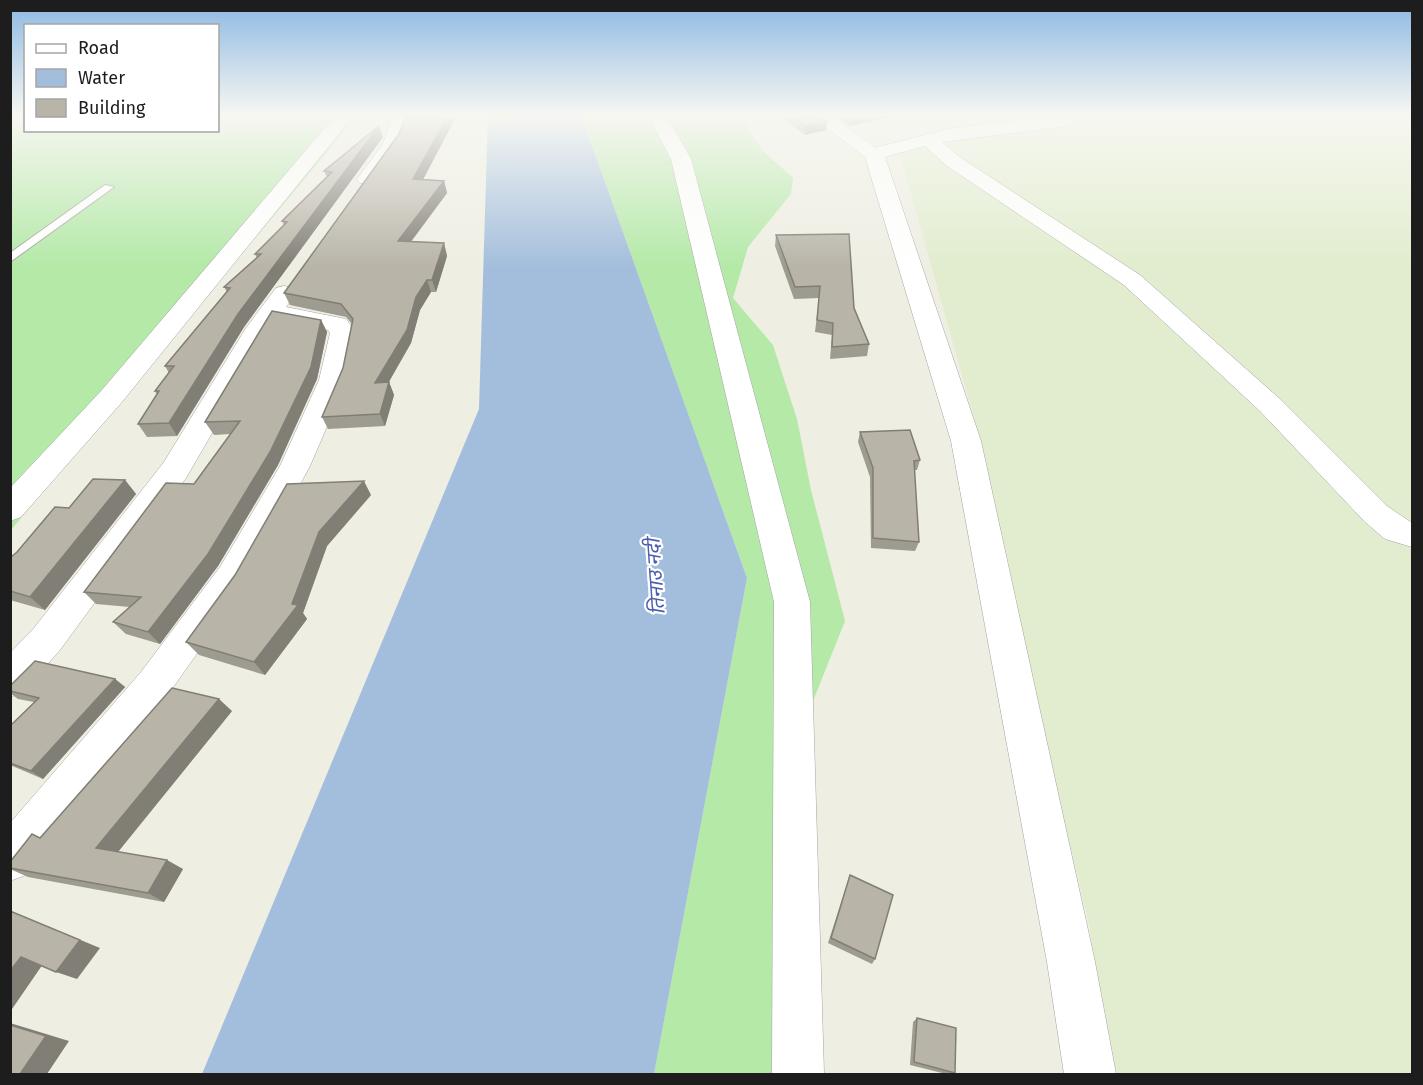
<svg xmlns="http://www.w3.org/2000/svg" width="1423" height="1085" font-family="'Fira Sans','Noto Sans Devanagari',sans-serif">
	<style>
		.farmland { fill: #e1edce }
		.grass { fill: #b4e9a8 }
		.water { fill: #a3bedc }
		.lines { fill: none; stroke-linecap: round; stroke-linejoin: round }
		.service-casing { stroke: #a4a4a4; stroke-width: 2 }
		.minor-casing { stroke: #a4a4a4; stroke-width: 1 }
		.tertiary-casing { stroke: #a4a4a4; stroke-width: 1 }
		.service { fill: #fff; fill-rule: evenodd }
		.minor { fill: #fff; fill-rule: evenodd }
		.tertiary { fill: #fff; fill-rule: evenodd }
		.wall { fill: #9e9b90 }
		.shaded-wall { fill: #817e76 }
		.building { fill: #b8b4a8; stroke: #817e76; stroke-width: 1.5 }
		.labels { text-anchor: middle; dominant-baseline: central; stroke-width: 4.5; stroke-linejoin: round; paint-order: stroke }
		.water-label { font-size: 20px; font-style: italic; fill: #4a5cad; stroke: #fff }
	</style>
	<rect width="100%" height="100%" fill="#eeeee3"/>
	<polygon class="farmland" points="1083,115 1412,115 1412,1074 1112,1074 1089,924 1024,655 1009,565 980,439 899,151 926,144 1091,121"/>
	<g class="grass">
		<polygon points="11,115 25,115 26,130 218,130 218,115 358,115 11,530"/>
		<polygon points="581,115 740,115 762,150 793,178 791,194 748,247 733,298 773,345 797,419 811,490 845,621 793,751 778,914 774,1074 654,1074 747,578"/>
	</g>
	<polygon class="water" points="488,115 581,115 747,578 654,1074 202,1074 479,409"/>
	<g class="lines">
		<g class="service-casing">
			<polygon id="service" points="105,185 114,187 10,262 10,253"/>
		</g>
		<g class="minor-casing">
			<g id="minor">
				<polygon points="336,115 354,115 122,402 21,517 10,521 10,488 102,390"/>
				<polygon points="393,115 411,115 401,144 374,183 360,183 357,179 383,144"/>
				<polygon points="648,115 666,115 691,159 810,602 824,1074 772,1074 774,602 671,159"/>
				<polygon points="1056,115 1074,115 1076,121 1067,126 942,142 961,158 1140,275 1280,399 1387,506 1412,523 1412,547 1385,539 1365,522 1260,411 1124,285 947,166 925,146 874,160 864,154 867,150 948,129"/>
				<polygon points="284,286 292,288 296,293 286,307 346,319 356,333 347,380 310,466 244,587 167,696 62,825 26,875 10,881 10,823 141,672 220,567 280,466 319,380 330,333 328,330 277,321 186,478 60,650 23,692 10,697 10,653 34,628 164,462 246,328 276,288"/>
			</g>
		</g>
		<g class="tertiary-casing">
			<polygon id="tertiary" points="810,115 831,115 884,154 981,441 1095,962 1116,1074 1064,1074 1047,962 951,441 865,157"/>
		</g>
		<use href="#service" class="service"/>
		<use href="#minor" class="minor"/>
		<use href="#tertiary" class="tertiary"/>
	</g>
	<g class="wall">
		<polygon points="457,115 423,179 444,181 447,193 411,242 444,243 447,256 436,292 431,292 420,310 411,343 389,382 394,395 385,426 328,429 322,417 343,368 352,324 346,317 290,305 284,293 399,134"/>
		<polygon points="778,115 818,115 826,130 805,135"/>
		<polygon points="835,115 901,115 849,126"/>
		<polygon points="383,137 244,327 177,436 147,437 138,424 157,395 155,391 169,373 165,366 227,292 224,287 257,258 255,254 284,225 282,221 327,177 324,171"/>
		<polygon points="776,235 854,308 869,344 867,356 830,359 832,335 815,332 819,298 794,299 775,246"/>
		<polygon points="321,320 327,332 317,379 278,465 218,566 160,644 126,634 113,622 130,607 96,604 84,592 194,484 230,434 214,435 205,422"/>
		<polygon points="860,432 920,460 917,470 914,470 919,542 915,551 871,548 870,477 858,442"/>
		<polygon points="125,480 136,494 45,610 10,600 10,558 69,508"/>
		<polygon points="371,495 327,546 303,613 307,619 265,675 199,655 186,642"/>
		<polygon points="115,679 125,687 43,779 10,765 10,726 34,702 18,699 10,693 10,686"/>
		<polygon points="232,711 118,852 183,869 164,902 28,877 10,869 10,862 40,838"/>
		<polygon points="850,875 875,959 872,964 828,943"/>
		<polygon points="917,1018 955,1073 951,1074 946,1074 910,1065 913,1022"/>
	</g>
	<g class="shaded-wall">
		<polygon points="448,115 457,115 417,191 413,179"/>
		<polygon points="861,115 901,115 849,126 850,117"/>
		<polygon points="827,122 826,130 805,135 806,126"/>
		<polygon points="379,126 383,137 244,327 177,436 169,423 238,314"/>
		<polygon points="444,181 447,193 402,253 398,241"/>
		<polygon points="444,243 447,256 436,292 432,280"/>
		<polygon points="427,280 431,292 420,310 411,343 381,395 375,383 416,297"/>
		<polygon points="321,320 327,332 317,379 278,465 218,566 160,644 148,632"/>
		<polygon points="389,382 394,395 385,426 380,414"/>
		<polygon points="125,480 136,494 45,610 30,597"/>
		<polygon points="364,481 371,495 327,546 303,613 307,619 265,675 254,662 292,604 319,532"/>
		<polygon points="115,679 125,687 43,779 31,771"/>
		<polygon points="219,699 232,711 113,858 96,848"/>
		<polygon points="167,860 183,869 164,902 148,893"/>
		<polygon points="10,911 100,948 77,979 56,972"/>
		<polygon points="21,957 43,964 10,1012 10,971"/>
		<polygon points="10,1023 69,1041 47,1074 20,1074"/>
	</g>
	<g class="building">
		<polygon points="406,115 448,115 413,179 444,181 398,241 444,243 432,280 427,280 416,297 407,330 375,383 389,382 380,414 322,417 343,368 353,319 341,304 284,293 399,134"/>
		<polygon points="790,115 818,115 827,122 806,126"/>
		<polygon points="847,115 861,115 850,117"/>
		<polygon points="379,126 238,314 169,423 138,424 159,391 155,391 174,366 165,366 230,288 224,287 261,254 255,254 287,222 282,221 332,172 324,171"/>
		<polygon points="849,234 854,308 869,344 832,347 833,323 817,320 820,286 795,287 776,235"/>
		<polygon points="272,311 321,320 311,367 270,452 208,554 148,632 113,622 141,597 84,592 166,483 194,484 240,421 205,422"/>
		<polygon points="910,430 920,460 914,461 919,542 873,538 873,468 860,432"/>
		<polygon points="93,479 125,480 30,597 10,591 10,558 17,552 55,507 69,508"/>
		<polygon points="364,481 319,532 292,604 298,605 254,662 186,642 235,575 287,484"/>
		<polygon points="35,661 115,679 31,771 10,763 10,726 39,698 10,691 10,686"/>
		<polygon points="172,688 219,699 96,848 167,860 148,893 10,868 10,862 32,834 40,838"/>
		<polygon points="850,875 893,895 875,959 831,938"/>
		<polygon points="10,911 80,940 56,972 21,957 10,971"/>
		<polygon points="917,1018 956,1028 955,1073 914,1062"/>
		<polygon points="10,1025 46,1036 20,1074 10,1074"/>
	</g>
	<linearGradient id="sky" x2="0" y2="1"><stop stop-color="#8cb8e3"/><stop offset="0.43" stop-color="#f7f7f2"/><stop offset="1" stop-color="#f7f7f2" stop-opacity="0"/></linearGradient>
	<rect width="1423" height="267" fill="url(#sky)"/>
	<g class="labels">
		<g class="water-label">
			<text transform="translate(655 577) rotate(-94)">तिनाउ नदी</text>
		</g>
	</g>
	<rect width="1423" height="1085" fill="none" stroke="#1d1d1d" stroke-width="24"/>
	<rect x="24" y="24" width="195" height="108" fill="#ffffff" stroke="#a5a5a5" stroke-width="1.5"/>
	<rect x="36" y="44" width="30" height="9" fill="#ffffff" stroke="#a5a5a5" stroke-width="1.5"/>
	<text x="78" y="54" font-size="18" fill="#1d1d1d">Road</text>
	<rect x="36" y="69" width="30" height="18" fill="#a3bedc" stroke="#a5a5a5" stroke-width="1.5"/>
	<text x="78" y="84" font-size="18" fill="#1d1d1d">Water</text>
	<rect x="36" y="99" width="30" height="18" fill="#b8b4a8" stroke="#a5a5a5" stroke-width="1.5"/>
	<text x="78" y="114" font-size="18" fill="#1d1d1d">Building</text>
</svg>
